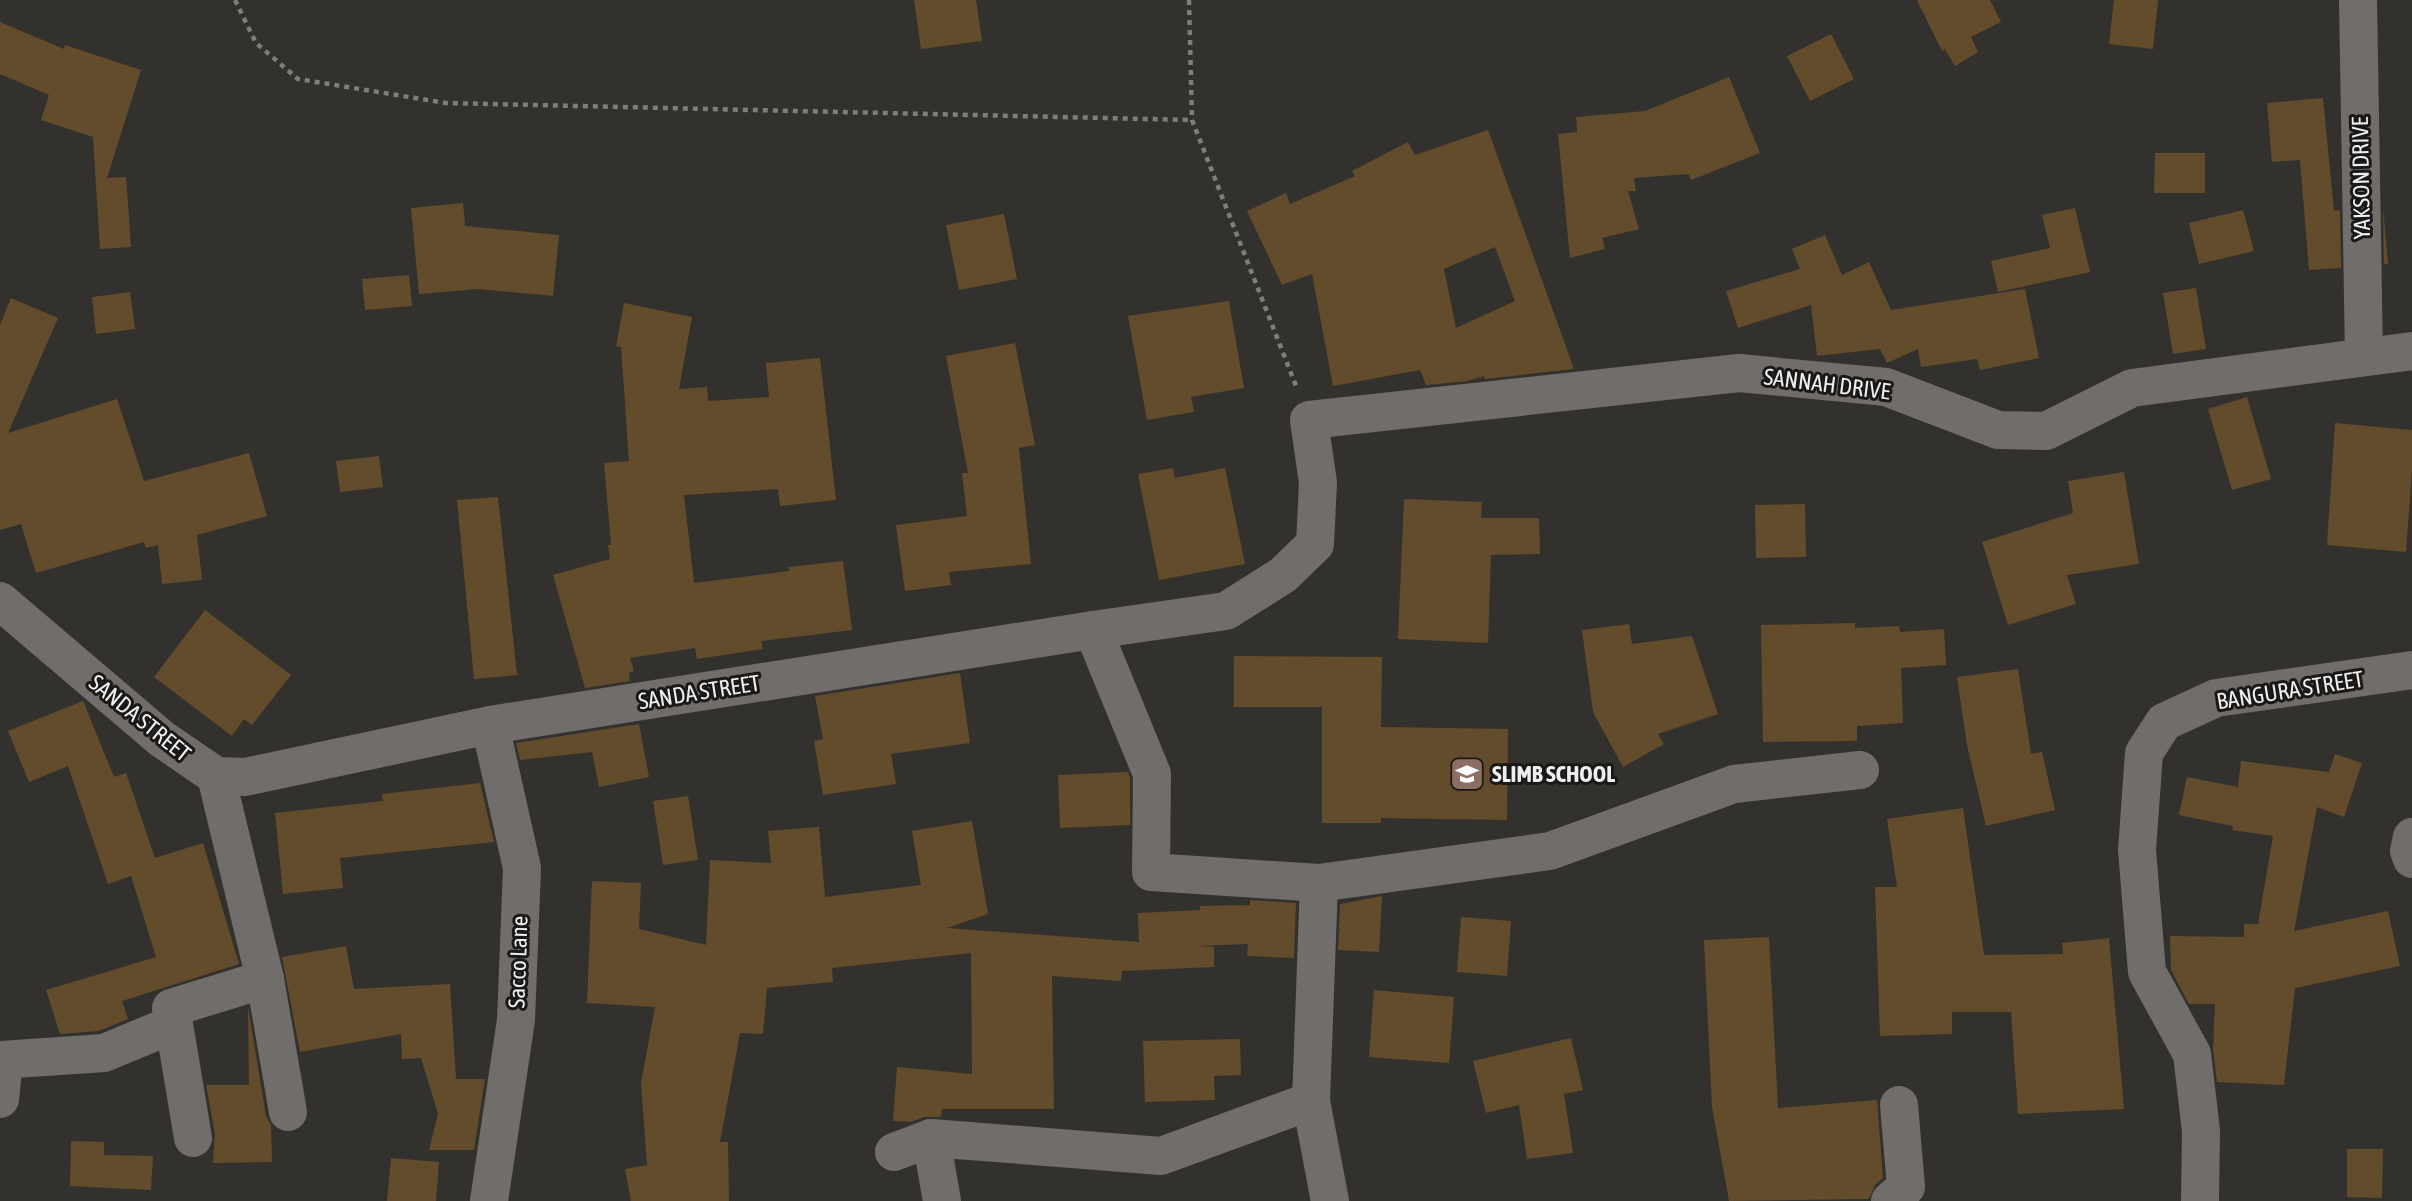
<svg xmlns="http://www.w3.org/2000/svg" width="2412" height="1201" font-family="'Asap Condensed',sans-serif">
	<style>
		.building { fill: #634c2b; fill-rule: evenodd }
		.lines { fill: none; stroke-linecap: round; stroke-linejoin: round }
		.path { stroke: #807e7b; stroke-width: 4.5; stroke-dasharray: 5 5; stroke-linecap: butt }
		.minor { stroke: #706d6a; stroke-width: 38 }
		.labels { text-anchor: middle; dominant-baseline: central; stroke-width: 6; stroke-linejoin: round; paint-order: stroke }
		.street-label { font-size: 23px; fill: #f1efed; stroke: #1a1918 }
		.poi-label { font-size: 23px; font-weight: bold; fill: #f1efed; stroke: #1a1918; text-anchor: start }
	</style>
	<rect width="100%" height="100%" fill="#33312e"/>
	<g class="building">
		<polygon points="914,0 976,0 982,41 921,49"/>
		<polygon points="1917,0 1990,0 2001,22 1971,37 1978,52 1955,66 1945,49 1942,51"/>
		<polygon points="2114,0 2158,0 2153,49 2109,44"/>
		<polygon points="0,22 64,49 65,45 141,70 107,178 126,177 131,247 100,249 93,137 41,120 49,95 0,74"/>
		<polygon points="1831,34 1854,79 1810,101 1787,56"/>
		<polygon points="1729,77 1760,153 1691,180 1689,174 1634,178 1636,191 1628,191 1639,229 1602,238 1605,249 1570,258 1558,134 1577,132 1576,117 1645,111"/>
		<polygon points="2323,98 2334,211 2340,210 2341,268 2309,270 2300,160 2272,162 2267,103"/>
		<path d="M1488 130 1574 369 1485 379 1484 376 1468 381 1426 385 1420 370 1333 386 1312 274 1282 285 1247 211 1286 193 1290 204 1355 176 1352 171 1408 142 1415 155ZM1495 247 1515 301 1456 328 1444 269Z"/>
		<polygon points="2155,153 2205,153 2205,193 2154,193"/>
		<polygon points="463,203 465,226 559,235 553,296 478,289 419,294 411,208"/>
		<polygon points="2383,207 2388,264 2384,264"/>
		<polygon points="2075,208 2090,272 1998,292 1991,261 2050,248 2042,215"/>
		<polygon points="2243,210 2254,251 2199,264 2189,223"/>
		<polygon points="1004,214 1017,279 959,290 946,225"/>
		<polygon points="1825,235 1842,275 1869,262 1891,310 2025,289 2039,358 1980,370 1977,359 1921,367 1918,349 1887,363 1880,349 1817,356 1811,305 1738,328 1726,291 1800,269 1792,249"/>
		<polygon points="409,275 412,306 365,310 362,279"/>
		<polygon points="2196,288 2206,349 2173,354 2163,293"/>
		<polygon points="130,292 135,329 96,334 92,297"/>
		<polygon points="11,298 58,318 8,433 117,399 144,481 249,453 267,516 197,535 202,580 162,584 158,545 146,548 144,542 36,573 21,524 0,530 0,325"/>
		<polygon points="1229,301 1244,388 1191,397 1194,412 1147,420 1128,316"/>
		<polygon points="624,303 692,317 679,389 707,387 708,401 769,397 766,363 820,358 836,500 780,506 778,489 684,495 694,583 789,571 788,567 843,561 852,630 761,641 763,649 697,659 695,648 630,658 634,671 629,673 630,681 585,688 553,575 610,559 608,545 611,545 604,463 629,461 621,347 616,346"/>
		<polygon points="1015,343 1035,445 1019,448 1031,564 949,572 951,585 905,591 896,525 967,516 962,473 968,473 946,356"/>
		<polygon points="2247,397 2271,479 2232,490 2208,409"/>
		<polygon points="2335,423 2412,430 2412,470 2406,552 2327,545"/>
		<polygon points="379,456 383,487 340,492 336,461"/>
		<polygon points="1173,468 1175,478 1225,468 1245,564 1159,580 1138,474"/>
		<polygon points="2124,472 2139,564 2067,575 2076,604 2008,625 1982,542 2073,513 2068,481"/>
		<polygon points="498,497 517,675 474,679 457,500"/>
		<polygon points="1404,499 1482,502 1481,518 1539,518 1540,554 1491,555 1488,643 1398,639"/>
		<polygon points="1805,504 1806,557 1756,558 1755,505"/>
		<polygon points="205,610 291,675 252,725 244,719 232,736 154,677"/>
		<polygon points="1855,623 1855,628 1899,626 1900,632 1944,629 1946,665 1901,668 1903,723 1857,726 1857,741 1763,742 1761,625"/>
		<polygon points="1629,624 1632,644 1692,636 1718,714 1658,734 1664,744 1623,767 1593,712 1582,630"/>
		<polygon points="1234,656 1382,657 1381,727 1508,729 1507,820 1381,818 1381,823 1322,823 1322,707 1234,707"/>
		<polygon points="2018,669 2031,754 2042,752 2055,810 1986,826 1967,745 1957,677"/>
		<polygon points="960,673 970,743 891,754 896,784 823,795 814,741 823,739 815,696"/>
		<polygon points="83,701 114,777 126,773 155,858 203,843 239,964 122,1001 128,1019 99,1031 60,1034 46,990 156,957 131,876 108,884 68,766 29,782 8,731"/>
		<polygon points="639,724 649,777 599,787 592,752 520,760 516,743"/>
		<polygon points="2335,754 2362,763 2344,817 2317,807 2294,931 2388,911 2400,966 2295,988 2284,1085 2217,1082 2213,1049 2215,1004 2189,1004 2171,970 2170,936 2244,937 2244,924 2258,924 2273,836 2232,830 2233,826 2179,815 2187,777 2238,787 2241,761 2329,772"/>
		<polygon points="1128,772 1130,778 1130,825 1060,828 1058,775"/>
		<polygon points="480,783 494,842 340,858 343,888 283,894 275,813 383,801 382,794"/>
		<polygon points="688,796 698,860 663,865 653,801"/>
		<polygon points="1963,808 1984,955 2063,954 2062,943 2109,938 2124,1109 2018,1114 2011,1012 1952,1012 1952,1034 1880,1036 1875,887 1897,887 1887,819"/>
		<polygon points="972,821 988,914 947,928 1139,942 1138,913 1200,910 1200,906 1250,905 1250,900 1296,903 1294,958 1247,956 1248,944 1197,946 1214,947 1214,967 1122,971 1121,981 1052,976 1054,1109 942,1109 941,1117 924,1117 911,1122 893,1121 897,1067 972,1074 971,953 832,968 833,982 767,988 763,1034 740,1033 720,1142 728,1142 729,1201 631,1201 625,1169 647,1165 641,1083 655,1007 587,1003 592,881 641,883 639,929 706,945 710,860 771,863 768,831 819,827 825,897 921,885 912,831"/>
		<polygon points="1382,896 1379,952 1338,950 1340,904"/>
		<polygon points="1461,917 1511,921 1507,976 1457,972"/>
		<polygon points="1769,937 1778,1108 1877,1100 1883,1178 1875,1185 1869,1199 1729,1201 1712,1107 1704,940"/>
		<polygon points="346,946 354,989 450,984 456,1079 485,1079 474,1150 429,1150 438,1114 421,1058 402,1059 401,1034 300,1052 282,957"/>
		<polygon points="1374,990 1454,997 1449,1063 1369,1057"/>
		<polygon points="248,1007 266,1116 271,1125 272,1162 213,1163 215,1134 206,1085 249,1085"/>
		<polygon points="1571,1038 1583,1090 1564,1094 1573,1153 1527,1159 1519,1105 1486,1113 1473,1061"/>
		<polygon points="1240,1039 1241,1075 1214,1076 1215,1100 1145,1102 1143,1041"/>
		<polygon points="71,1141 104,1142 104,1155 153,1156 151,1190 70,1186"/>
		<polygon points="2347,1149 2383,1149 2382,1198 2347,1197"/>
		<polygon points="391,1158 439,1162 436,1201 387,1201"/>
	</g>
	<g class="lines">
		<g class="path">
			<polyline points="235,0 256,43 298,79 446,103 1192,120"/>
			<polyline points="1189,0 1192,120 1296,386"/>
		</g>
		<g class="minor">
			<polyline points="2358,0 2364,356"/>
			<polyline points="0,601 162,739 216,776 245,777 490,725 1093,630 1226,611 1283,575 1315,544 1318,483 1309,420 1739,373 1886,387 1998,430 2046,431 2132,388 2412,351"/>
			<polyline points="1093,630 1152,774 1151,872 1319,883 1550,851 1734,784 1860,770"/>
			<polyline points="2412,837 2409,851 2412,859"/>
			<polyline points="1319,883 1311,1101 1330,1201"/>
			<polyline points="265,979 288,1112"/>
			<polyline points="174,1024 193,1138"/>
			<polyline points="0,1060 104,1053 174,1024 171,1008 265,979 216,776"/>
			<polyline points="0,1099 4,1060"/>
			<polyline points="894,1152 931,1138"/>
			<polyline points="489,1201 516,1020 522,868 490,725"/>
			<polyline points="942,1201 931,1138 1161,1156 1311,1101"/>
			<polyline points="1890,1201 1906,1187 1899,1105"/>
			<polyline points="2200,1201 2201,1131 2192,1054 2147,972 2137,850 2144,753 2164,722 2216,698 2412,670"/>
		</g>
	</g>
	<defs>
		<g id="school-square" transform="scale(1.75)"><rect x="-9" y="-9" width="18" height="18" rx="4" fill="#8d6e63" stroke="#1a1918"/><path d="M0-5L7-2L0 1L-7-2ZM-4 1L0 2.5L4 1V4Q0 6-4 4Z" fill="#fff"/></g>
	</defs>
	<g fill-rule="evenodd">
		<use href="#school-square" x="1467" y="774"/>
	</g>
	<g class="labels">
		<g class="street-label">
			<text transform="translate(2361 178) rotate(-91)">YAKSON DRIVE</text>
			<text transform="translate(1827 384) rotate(7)">SANNAH DRIVE</text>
			<text transform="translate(2290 690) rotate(-9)">BANGURA STREET</text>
			<text transform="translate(699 692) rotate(-9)">SANDA STREET</text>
			<text transform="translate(140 718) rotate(39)">SANDA STREET</text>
			<text transform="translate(518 962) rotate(-88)">Sacco Lane</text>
		</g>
		<g class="poi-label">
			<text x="1492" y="774">SLIMB SCHOOL</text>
		</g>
	</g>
</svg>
